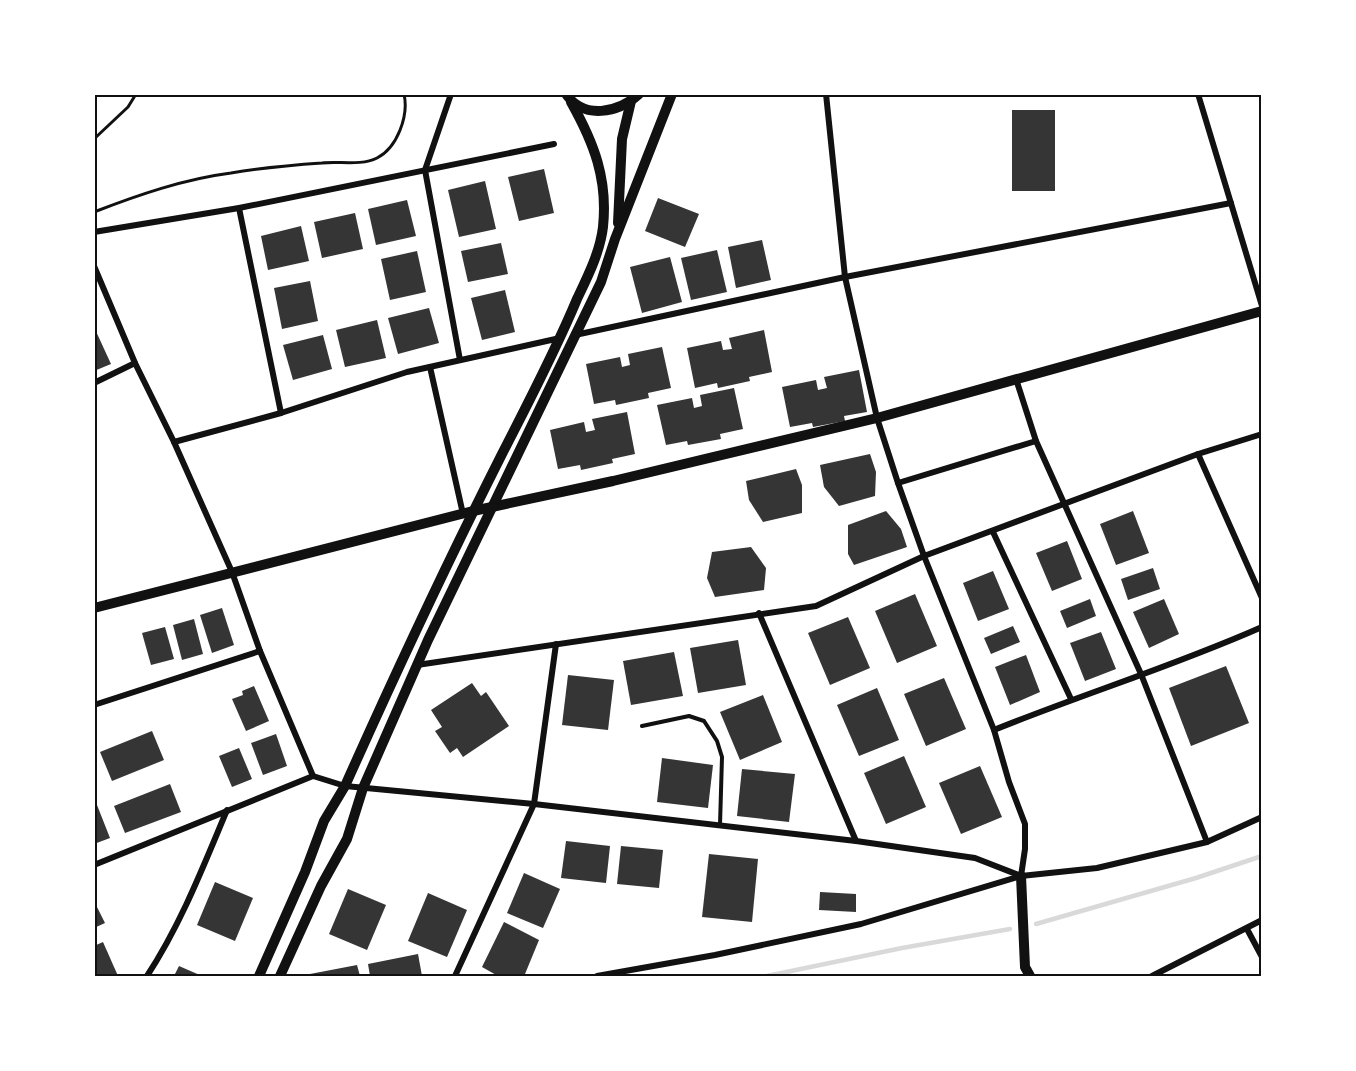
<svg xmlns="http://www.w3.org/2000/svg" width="1356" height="1071" font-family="'DM Sans',sans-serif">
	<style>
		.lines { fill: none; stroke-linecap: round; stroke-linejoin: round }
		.stream { stroke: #d9d9d9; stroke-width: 4.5 }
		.building { fill: #353535 }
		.path { stroke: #111; stroke-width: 3 }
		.service { stroke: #111; stroke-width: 4 }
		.minor { stroke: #111; stroke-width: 6 }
		.tertiary { stroke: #111; stroke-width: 10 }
		.neatline { fill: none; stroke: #111; stroke-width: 2 }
	</style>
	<rect width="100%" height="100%" fill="#fff"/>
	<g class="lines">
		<g class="stream">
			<polyline points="1036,924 1196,878 1262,856"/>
			<polyline points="767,976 902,948 1010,929"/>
		</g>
	</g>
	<g class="building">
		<rect x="1012" y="110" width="43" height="81"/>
		<polygon points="544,169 554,213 519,221 508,177"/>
		<polygon points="485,181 496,229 459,237 448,190"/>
		<polygon points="658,198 699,214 685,247 645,231"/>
		<polygon points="407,200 416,236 376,245 368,209"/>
		<polygon points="355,213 363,249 322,258 314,222"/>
		<polygon points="301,226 309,261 268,270 261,236"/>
		<polygon points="762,240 771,280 736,288 728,247"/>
		<polygon points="501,243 508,274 468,282 461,251"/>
		<polygon points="717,250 727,292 691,300 681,258"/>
		<polygon points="417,251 426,292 390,300 381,259"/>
		<polygon points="670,257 682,302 642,313 630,267"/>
		<polygon points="310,281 318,321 282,329 274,288"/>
		<polygon points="505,290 515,332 482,340 471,298"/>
		<polygon points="429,308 439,343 398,354 388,318"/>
		<polygon points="377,320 386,358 345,367 336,330"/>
		<polygon points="94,327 111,364 94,371"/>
		<polygon points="764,330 772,372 749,377 750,381 718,388 717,383 695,388 687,348 721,341 723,350 732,349 729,338"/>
		<polygon points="323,335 332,369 293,380 283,345"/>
		<polygon points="662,347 671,388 648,393 649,398 616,405 615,400 594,404 586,364 620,357 622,367 630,365 628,354"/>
		<polygon points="859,370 867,412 844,416 845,421 813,427 812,423 790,427 782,387 816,380 818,390 827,388 824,377"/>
		<polygon points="734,388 743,429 720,434 721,439 688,445 687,441 666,445 657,405 692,398 694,408 702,406 700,395"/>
		<polygon points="627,412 635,454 612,459 613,463 581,470 580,465 558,469 550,430 584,422 586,432 595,430 592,419"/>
		<polygon points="870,454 876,472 875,496 839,506 824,487 820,465"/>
		<polygon points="796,469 802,485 802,513 763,522 749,500 746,481"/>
		<polygon points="886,511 901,529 907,547 854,565 848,554 848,525"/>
		<polygon points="1133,511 1149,553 1116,565 1100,524"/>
		<polygon points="1067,541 1082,579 1052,591 1036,553"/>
		<polygon points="751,547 766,568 764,590 715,597 707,578 712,552"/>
		<polygon points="1153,568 1160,589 1128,600 1121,579"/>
		<polygon points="993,571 1009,609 978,621 963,583"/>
		<polygon points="915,594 937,646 897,663 875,611"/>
		<polygon points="1090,599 1096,616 1067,628 1060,611"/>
		<polygon points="1164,599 1179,634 1149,648 1133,612"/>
		<polygon points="222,608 234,645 212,653 200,615"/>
		<polygon points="848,617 870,668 830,685 808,633"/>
		<polygon points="194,619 203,654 182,660 173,625"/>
		<polygon points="1013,626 1020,642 991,654 984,638"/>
		<polygon points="165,627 174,659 151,665 142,633"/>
		<polygon points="1101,632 1116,669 1085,681 1070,643"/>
		<polygon points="738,640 746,685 698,693 690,648"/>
		<polygon points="674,652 683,696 631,705 623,661"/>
		<polygon points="1026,655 1040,692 1010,705 995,667"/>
		<polygon points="1226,666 1249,723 1191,746 1169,688"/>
		<polygon points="568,675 614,680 608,730 562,725"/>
		<polygon points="944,678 966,729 926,746 904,694"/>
		<polygon points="472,683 481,696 486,692 509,726 463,757 457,748 450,753 435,731 442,727 431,710"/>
		<polygon points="254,686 269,721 246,731 232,699 243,695 242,691"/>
		<polygon points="877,688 899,740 859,756 837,705"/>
		<polygon points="763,695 782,742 740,760 720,712"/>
		<polygon points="152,731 164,760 112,781 100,752"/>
		<polygon points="276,734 287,766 263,775 251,743"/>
		<polygon points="239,748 252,779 232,787 219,756"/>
		<polygon points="904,756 926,807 886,824 864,773"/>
		<polygon points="662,758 713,765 708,808 657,802"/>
		<polygon points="980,766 1002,817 961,834 939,783"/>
		<polygon points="742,769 795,774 789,822 737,816"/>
		<polygon points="170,784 181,812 125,833 114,806"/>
		<polygon points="97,805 110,838 94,844 94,806"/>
		<polygon points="566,841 610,846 606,883 561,878"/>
		<polygon points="621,846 663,850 659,888 617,884"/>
		<polygon points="709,854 758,859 752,922 702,917"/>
		<polygon points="524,873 560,889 543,928 507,913"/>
		<polygon points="215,882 253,898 235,941 197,925"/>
		<polygon points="348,889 386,905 367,950 329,934"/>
		<polygon points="820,892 856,894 856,912 819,910"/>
		<polygon points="428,893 467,910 447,957 408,941"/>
		<polygon points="94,901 105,923 94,928"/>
		<polygon points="504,922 539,940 525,974 498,976 482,967"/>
		<polygon points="103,942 118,976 94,976 94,946"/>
		<polygon points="418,954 422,976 370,976 368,964"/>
		<polygon points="357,965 360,976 311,976 310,974"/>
		<polygon points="179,966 202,976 174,976"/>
	</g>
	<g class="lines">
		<g class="path">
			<polyline points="94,139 128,107 136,94"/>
			<path d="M94 212C138 195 184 179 231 173 261 168 292 165 322 163 339 161 361 166 377 158 397 148 409 116 404 94"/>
		</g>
		<polyline class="service" points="642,726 689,716 704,721 717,741 722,757 720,825"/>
		<g class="minor">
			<polyline points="451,94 425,170 460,360"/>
			<polyline points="826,94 845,277 877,418 898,483 924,556 994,730 1009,782 1025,824 1025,849 1021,876"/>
			<polyline points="1198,94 1262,306"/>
			<polyline points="239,208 281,413"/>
			<polyline points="94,232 239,208 554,144"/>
			<polyline points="94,266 135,363 174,442 232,572 260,651 313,776"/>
			<polyline points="575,335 845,277 1231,203"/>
			<polyline points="430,367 463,514"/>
			<polyline points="1016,379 1036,441 1141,674 1207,842"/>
			<polyline points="94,383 135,363"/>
			<polyline points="174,442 281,413 407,372 560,338"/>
			<polyline points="1198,454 1262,598"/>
			<polyline points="898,483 1036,441"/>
			<polyline points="993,532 1071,699"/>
			<polyline points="759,613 856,841"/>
			<polyline points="417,665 816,606 924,556 1198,454 1262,434"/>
			<polyline points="94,705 260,651"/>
			<path d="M994 730C1083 694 1174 666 1262 627"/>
			<polyline points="94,865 313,776 345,786 534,804 856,841 975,858 1021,876"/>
			<polyline points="1247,929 1262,957"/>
			<path d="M147 976C181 924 203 867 227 810"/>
			<polyline points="455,976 534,804 556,644"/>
			<polyline points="597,976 715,955 861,924 1021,876 1097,868 1207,842 1262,817"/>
			<polyline points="1152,976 1262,920"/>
		</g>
		<g class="tertiary">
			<path d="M566 94C584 120 618 113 639 94"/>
			<polyline points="618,223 622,139 631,101"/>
			<polyline points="94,608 473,511 613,481 877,418 1262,311"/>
			<polyline points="1021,876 1025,967 1030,976"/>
			<path d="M259 976 305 872 324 821 345 786C395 674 447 563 502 454 528 403 555 352 577 299 588 276 600 252 603 227 608 179 594 143 571 102"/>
			<polyline points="280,976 321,886 347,839 363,788 428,640 601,282 615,239 672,94"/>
		</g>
	</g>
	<rect width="1356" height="1071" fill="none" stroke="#ffffff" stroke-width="192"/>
	<rect x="96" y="96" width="1164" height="879" class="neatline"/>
</svg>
